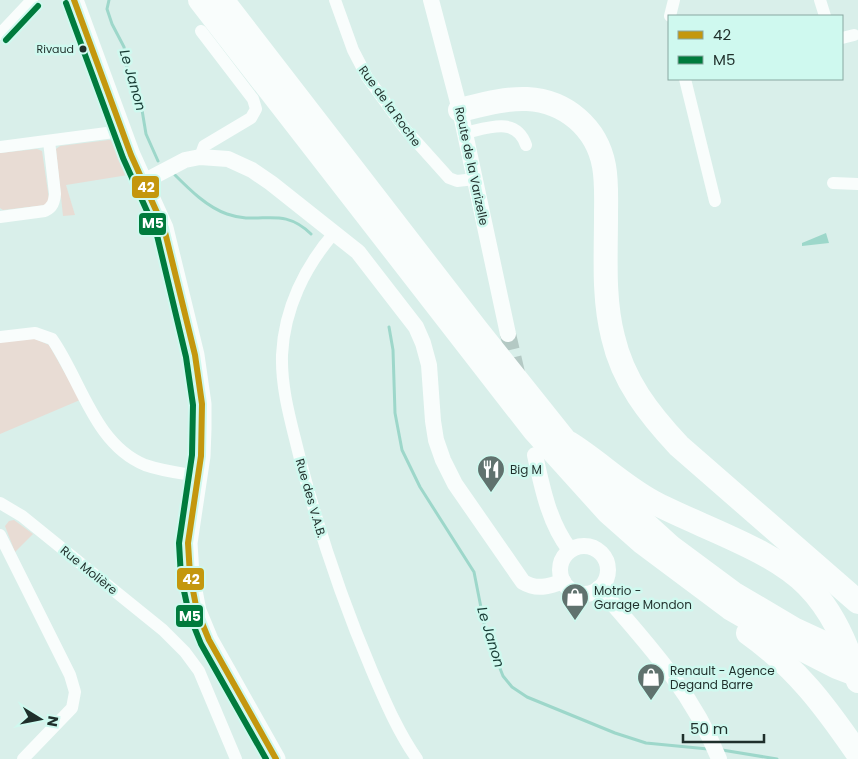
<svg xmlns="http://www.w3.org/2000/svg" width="858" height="759" font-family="Poppins,sans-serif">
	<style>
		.green { fill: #e8dcd4 }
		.water { fill: #9dd7ca }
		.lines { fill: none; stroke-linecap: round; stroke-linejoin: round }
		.stream { stroke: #9dd7ca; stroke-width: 3 }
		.tertiary-tunnel { stroke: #b4c9c4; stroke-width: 16; stroke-dasharray: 16 8; stroke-linecap: butt }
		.minor { stroke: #f9fdfc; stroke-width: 12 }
		.tertiary { stroke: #f9fdfc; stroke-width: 16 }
		.secondary { stroke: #f9fdfc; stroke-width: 19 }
		.trunk { stroke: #f9fdfc; stroke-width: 21 }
		.motorway { stroke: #f9fdfc; stroke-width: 24 }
		.bus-1-casing { stroke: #cff9ef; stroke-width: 10 }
		.bus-2-casing { stroke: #cff9ef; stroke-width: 10 }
		.bus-1 { stroke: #c4970e; stroke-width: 6 }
		.bus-2 { stroke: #007b3d; stroke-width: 6 }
		.bus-dot { fill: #1f2f2b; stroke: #cff9ef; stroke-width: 2 }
		.labels { text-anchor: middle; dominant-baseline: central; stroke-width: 5; stroke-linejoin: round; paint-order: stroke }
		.bus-label { font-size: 11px; fill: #1f2f2b; stroke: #cff9ef; text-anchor: end }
		.street-label { font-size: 12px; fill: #1f2f2b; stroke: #cff9ef }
		.poi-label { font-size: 12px; fill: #1f2f2b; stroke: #cff9ef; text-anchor: start }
		.water-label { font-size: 14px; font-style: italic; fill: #173b34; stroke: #cff9ef }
		.line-badge { stroke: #cff9ef; stroke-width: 2 }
		.badge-label { font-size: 14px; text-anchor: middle; font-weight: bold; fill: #fff }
	</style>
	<rect width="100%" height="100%" fill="#d9efea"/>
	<g class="green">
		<polygon points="109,140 115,141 128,175 66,185 75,215 63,216 56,149 60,146"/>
		<polygon points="37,149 42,151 49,199 46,205 3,210 0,208 0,153"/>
		<polygon points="33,338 49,345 80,400 0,434 0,342"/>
		<polygon points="14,520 33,534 15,552 5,526 9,521"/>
	</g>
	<polygon class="water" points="826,233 829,243 802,246 802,243"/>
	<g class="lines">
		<g class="stream">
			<polyline points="109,0 107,9 112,24 124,47 128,75 140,98 146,134 158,161"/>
			<path d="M175 175C190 190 207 207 227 214 261 226 281 205 311 234"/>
			<polyline points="389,327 393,350 395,413 402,450 420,487 474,572 486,633 503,676 512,687 527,697 615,733 646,743 708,749"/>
			<polyline points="722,750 777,759"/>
		</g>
		<polyline class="tertiary-tunnel" points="508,334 518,377"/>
		<g class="minor">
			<polyline points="335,0 353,50 367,77 405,129 449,178 457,181 475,179"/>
			<polyline points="820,0 825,16"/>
			<polyline points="670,16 674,0"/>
			<polyline points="0,34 32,0"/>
			<polyline points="842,38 854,35"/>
			<polyline points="685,79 715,201"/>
			<path d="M465 133C488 128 516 116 526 145"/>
			<polyline points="0,147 122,131"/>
			<polyline points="200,157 204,146 251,118 256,109 253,99 201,31"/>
			<polyline points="833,183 858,184"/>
			<path d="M0 217 45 211C53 207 54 202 55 194L49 141"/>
			<path d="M335 232C305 266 284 309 282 355 281 391 292 425 300 459 319 532 343 603 372 671 385 701 398 732 417 759"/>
			<path d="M0 337 35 333 52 339C81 380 94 444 145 465 162 471 180 473 198 476"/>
			<polyline points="0,503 22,516 163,630 185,652 199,671 236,759"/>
			<polyline points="0,535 70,675 75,692 72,708 23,759"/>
		</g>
		<g class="tertiary">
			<polyline points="431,0 460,110 508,334"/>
			<path d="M143 182 185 160 200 157 228 159 252 170 271 183 358 252 416 327 423 343 429 365 433 421 436 440 443 460 455 484 523 582C536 590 549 587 563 581"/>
			<path d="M535 455C542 487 549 523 570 550"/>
			<circle cx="584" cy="570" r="24"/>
			<path d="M599 588C646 642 692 691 719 759"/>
		</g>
		<polyline class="secondary" points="74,0 131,155 164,228 195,355 202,404 202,429 201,456 188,543 190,575 197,611 209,640 276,759"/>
		<polyline class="trunk" points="224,0 478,329 569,443 618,497 672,546 734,592 795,628 858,657"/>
		<g class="motorway">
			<polyline points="200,0 534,430 608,512 643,543 730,608 792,644 837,667 858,675"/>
			<path d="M460 110C481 105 506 98 527 99 566 101 597 128 604 166 607 182 606 200 606 216 606 256 603 298 613 337 623 381 649 414 679 446L858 602"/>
			<path d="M569 443C598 461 623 486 653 502 700 527 770 548 807 585 833 611 848 646 858 681"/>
			<path d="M748 633C797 668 825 706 858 754"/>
		</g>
		<g class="bus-1-casing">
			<polyline id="bus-1" points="74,0 131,155 164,228 195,355 202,404 201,456 188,543 190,575 197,611 209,640 276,759"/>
		</g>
		<g class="bus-2-casing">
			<g id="bus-2">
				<polyline points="66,3 123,158 156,231 186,357 193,405 192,455 179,543 181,577 189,614 201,644 266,759"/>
				<polyline points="6,40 38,6"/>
			</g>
		</g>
		<use href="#bus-1" class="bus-1"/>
		<use href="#bus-2" class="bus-2"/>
	</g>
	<defs>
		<g id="restaurant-pin" transform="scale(1.4375)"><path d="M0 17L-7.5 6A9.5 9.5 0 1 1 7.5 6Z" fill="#60726e" stroke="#cff9ef"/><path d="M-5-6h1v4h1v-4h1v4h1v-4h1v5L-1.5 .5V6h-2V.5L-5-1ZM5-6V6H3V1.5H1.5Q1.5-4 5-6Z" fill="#fff"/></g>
		<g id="shop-pin" transform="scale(1.4375)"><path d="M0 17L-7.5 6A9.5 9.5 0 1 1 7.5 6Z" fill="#60726e" stroke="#cff9ef"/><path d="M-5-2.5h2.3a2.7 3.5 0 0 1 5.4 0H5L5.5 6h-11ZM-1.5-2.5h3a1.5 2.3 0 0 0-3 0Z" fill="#fff"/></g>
	</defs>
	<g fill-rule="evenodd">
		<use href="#restaurant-pin" x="491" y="469"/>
		<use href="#shop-pin" x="575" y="597"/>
		<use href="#shop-pin" x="651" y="677"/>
	</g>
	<circle class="bus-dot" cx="83" cy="49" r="4.5"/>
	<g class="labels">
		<g class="bus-label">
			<text x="74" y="49">Rivaud</text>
		</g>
		<g class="street-label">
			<text transform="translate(390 106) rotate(54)">Rue de la Roche</text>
			<text transform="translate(472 166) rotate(78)">Route de la Varizelle</text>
			<text transform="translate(311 498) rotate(74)">Rue des V.A.B.</text>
			<text transform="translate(89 570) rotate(39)">Rue Molière</text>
		</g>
		<g class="poi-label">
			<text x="510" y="469">Big M</text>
			<text x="594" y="590">Motrio -<tspan x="594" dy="14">Garage Mondon</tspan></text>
			<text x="670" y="670">Renault - Agence<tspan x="670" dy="14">Degand Barre</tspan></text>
		</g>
		<g class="water-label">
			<text transform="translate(133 80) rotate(74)">Le Janon</text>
			<text transform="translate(491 637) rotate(73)">Le Janon</text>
		</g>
	</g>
	<g class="line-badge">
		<rect x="131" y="175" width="29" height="24" rx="5" fill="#c4970e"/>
		<rect x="138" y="212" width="29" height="24" rx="5" fill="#007b3d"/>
		<rect x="176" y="567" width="29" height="24" rx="5" fill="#c4970e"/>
		<rect x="175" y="604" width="29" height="24" rx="5" fill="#007b3d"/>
	</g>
	<g class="badge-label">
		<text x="146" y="192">42</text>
		<text x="153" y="228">M5</text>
		<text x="191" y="584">42</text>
		<text x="190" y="621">M5</text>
	</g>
	<rect x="668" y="15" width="175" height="65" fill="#cff9ef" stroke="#89a8a1"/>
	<rect x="678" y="31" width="25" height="8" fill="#c4970e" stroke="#89a8a1"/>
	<text x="713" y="40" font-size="15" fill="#1f2f2b">42</text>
	<rect x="678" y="56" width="25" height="8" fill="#007b3d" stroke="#89a8a1"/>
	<text x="713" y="65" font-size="15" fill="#1f2f2b">M5</text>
	<g transform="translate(40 719) rotate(100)" stroke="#cff9ef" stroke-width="4" paint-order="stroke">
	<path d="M0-4L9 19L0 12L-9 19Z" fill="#1f2f2b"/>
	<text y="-8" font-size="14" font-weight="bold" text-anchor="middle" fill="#1f2f2b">N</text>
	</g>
	<path d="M683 734v8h81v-8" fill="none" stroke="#1f2f2b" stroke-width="2.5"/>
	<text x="690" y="734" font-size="15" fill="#1f2f2b" stroke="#cff9ef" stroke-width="4" paint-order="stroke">50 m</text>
</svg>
